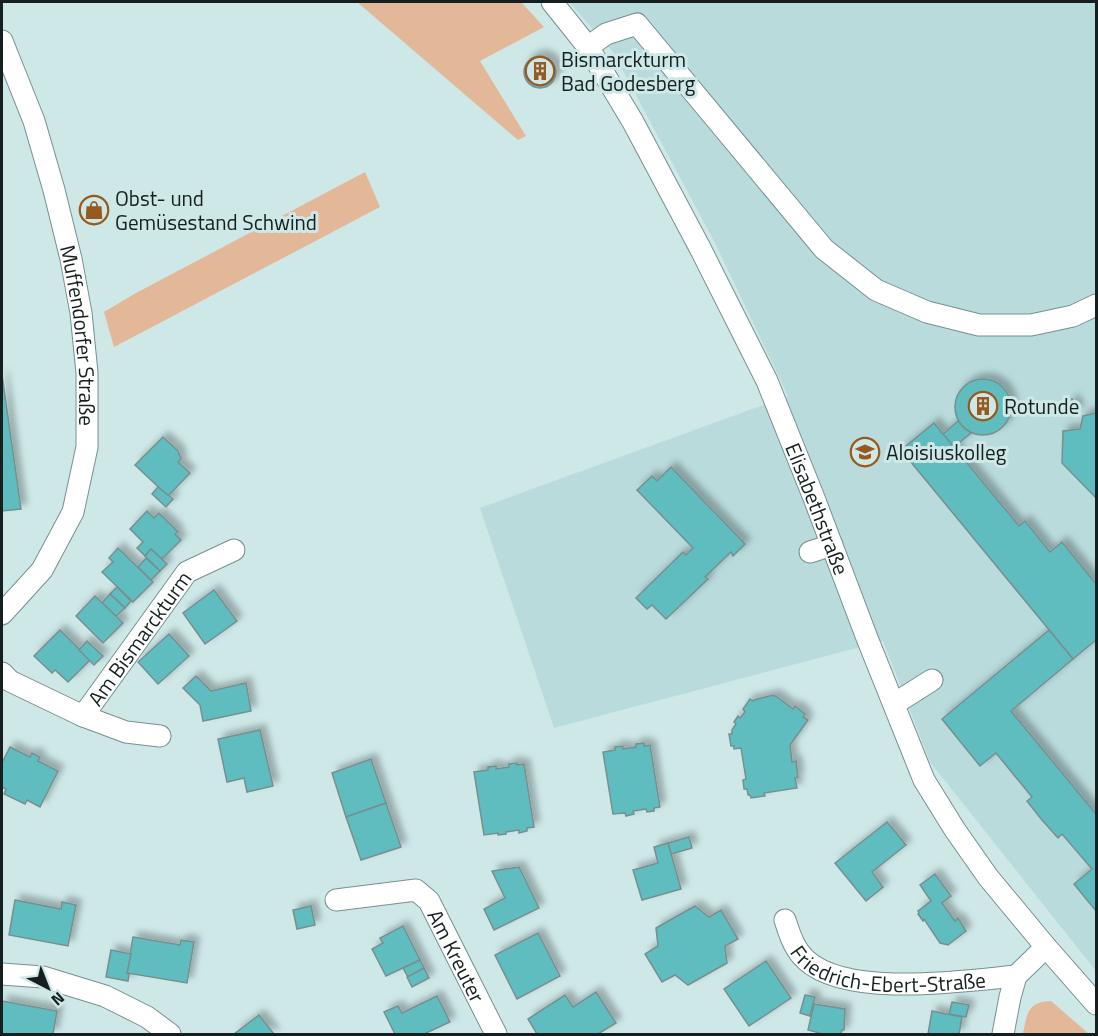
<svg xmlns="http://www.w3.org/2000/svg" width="1098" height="1036" font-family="'Titillium Web',sans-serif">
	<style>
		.built { fill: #b9dbdc }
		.green { fill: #e3b898 }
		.building { fill: #5fbdc0; stroke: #788f90; stroke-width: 1.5; filter: url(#shadow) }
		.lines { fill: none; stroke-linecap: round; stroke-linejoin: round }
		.minor-casing { stroke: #788f90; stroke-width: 23 }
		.minor { stroke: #fff; stroke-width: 21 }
		.labels { text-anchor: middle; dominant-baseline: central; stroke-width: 6; stroke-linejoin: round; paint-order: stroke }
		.poi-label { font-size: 21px; fill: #151f1f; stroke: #cee8e8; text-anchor: start }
		.street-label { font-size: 21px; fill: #151f1f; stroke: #cee8e8 }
	</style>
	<defs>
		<filter id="shadow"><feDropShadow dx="5.5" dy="-5.5" stdDeviation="3" flood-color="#0004"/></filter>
	</defs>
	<rect width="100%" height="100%" fill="#cee8e8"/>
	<polygon class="built" points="569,2 1096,2 1096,971 930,762 883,641 554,728 480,508 788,396 715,243 613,52"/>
	<g class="green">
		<polygon points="357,2 521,2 544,27 480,61 526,136 518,140"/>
		<polygon points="365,172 380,207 114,347 104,312 136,293"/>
		<path d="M1051 1001 1089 1034H1023C1027 1014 1027 1002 1051 1001Z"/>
	</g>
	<g class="building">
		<circle cx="540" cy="72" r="16"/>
		<polygon points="2,375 21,509 2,511"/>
		<circle cx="983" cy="407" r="28"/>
		<polygon points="1072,399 1079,410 1066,414"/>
		<polygon points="1096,413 1096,498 1062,463 1063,431 1080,429 1083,416"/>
		<polygon points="958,421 965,429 971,433 954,447 943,434"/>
		<polygon points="934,423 1019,526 1025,521 1050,552 1062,542 1096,584 1096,640 1073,659 901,450"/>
		<polygon points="163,437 178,451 181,459 178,462 190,473 168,496 135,465"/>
		<polygon points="671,467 745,544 733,556 731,552 705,577 708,579 666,619 652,605 647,609 636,598 683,552 686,555 693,548 637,490 652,476 657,481"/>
		<polygon points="158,487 173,499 166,507 152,494"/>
		<polygon points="147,511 154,518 159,513 178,532 175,534 181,540 162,559 151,549 145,556 137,548 143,542 130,529"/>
		<polygon points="118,548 153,582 133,602 102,572 113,562 109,558"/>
		<polygon points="151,549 167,564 160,571 145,556"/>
		<polygon points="146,558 160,571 151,580 138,567"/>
		<polygon points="117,587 131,601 125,608 110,594"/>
		<polygon points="214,590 237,621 205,644 183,613"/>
		<polygon points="110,594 125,608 116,616 102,603"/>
		<polygon points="95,596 123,623 103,643 76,616"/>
		<polygon points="60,630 90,660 68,682 55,670 52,673 34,656"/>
		<polygon points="1049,630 1073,659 1011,711 1096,814 1096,911 1074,884 1092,869 1062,834 1058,838 1042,820 1027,801 1032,797 996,753 980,766 942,719"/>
		<polygon points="169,634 189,656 158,684 138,662"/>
		<polygon points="87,641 103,656 94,665 79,650"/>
		<polygon points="196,676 211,691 246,683 251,711 203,721 200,705 183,688"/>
		<polygon points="773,695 774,696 776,696 793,709 795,706 805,714 803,717 808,720 790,745 792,762 796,761 798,777 795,778 797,788 764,793 765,796 751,798 750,795 748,795 747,789 744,789 743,780 746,779 741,748 734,749 734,746 731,746 729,734 732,734 732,730 736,724 734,722 738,716 740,718 745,712 743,709 750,699 753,701 754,700"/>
		<polygon points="260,730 273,786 247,792 244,778 227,782 218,739"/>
		<polygon points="644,743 644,746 650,745 660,807 654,808 654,811 647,812 646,809 633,811 634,814 626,816 625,813 613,814 603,752 615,750 615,747 623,746 623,749 636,747 636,744"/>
		<polygon points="10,747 30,757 32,753 40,757 38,761 58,771 40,807 27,800 25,804 4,794 6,789 2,787 2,763"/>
		<polygon points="371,759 386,803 346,817 332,773"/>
		<polygon points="517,763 517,765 524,764 534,827 527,828 527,831 519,833 519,830 506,832 506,834 498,835 498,833 484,835 474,772 488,770 488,767 496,766 496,769 509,767 509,764"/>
		<polygon points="386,803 401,847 361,860 346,817"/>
		<polygon points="887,822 906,845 872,872 883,887 866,901 835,863"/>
		<polygon points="689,837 692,848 671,854 668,843"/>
		<polygon points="668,843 681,889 642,900 633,870 658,863 654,847"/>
		<polygon points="519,867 539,908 494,930 484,909 505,898 492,871"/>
		<polygon points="935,874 951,896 942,903 955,921 958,918 966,931 948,945 940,943 924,919 923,921 918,914 919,913 918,911 931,901 920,885"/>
		<polygon points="15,900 61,909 62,902 76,905 68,946 9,935"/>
		<polygon points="311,906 315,925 297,929 293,910"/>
		<polygon points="695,906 709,917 721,910 738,939 725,946 727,963 688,985 675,975 662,982 645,954 658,946 656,928"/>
		<polygon points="403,926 420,960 386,976 372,949 383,943 380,938"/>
		<polygon points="538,933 560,976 517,999 495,955"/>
		<polygon points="133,937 180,945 181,940 194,942 187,983 127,973"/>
		<polygon points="111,950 131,954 127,973 129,974 128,981 106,977"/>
		<polygon points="420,960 424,968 408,977 403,968"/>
		<polygon points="766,961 791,998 749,1026 724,989"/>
		<polygon points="424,968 429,978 412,987 407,977"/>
		<polygon points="596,992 616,1023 598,1034 537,1034 528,1019 565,995 573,1007"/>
		<polygon points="805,995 815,997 810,1016 800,1013"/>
		<polygon points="437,996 450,1022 424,1034 395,1034 384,1012 398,1006 402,1013"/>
		<polygon points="2,1001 57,1011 53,1034 2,1034"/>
		<polygon points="952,1002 969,1005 966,1017 949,1014"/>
		<polygon points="814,1004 845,1009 844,1030 842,1030 841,1034 820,1034 820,1033 808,1030"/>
		<polygon points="932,1011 962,1017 959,1034 928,1034"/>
		<polygon points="259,1015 274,1034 234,1034"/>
	</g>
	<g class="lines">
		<g class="minor-casing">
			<g id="minor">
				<path id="s1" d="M552 2 588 47 633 122 700 248 767 381 814 498 867 638 924 780 955 830 988 877 1046 947 1096 1004"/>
				<path id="s2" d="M2 41 34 121 54 190 71 259 81 313 87 373V447L73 512 42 570 2 614"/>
				<polyline points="588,47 606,34 637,24 824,249 876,290 927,312 979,325 1031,325 1073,316 1096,305"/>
				<polyline points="810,552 832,545"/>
				<polyline points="2,673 10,681 83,716 126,732 160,736"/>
				<polyline points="894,704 932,680"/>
				<path id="s3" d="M83 716 187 572 234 550"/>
				<path id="s4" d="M336 900 416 890 429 901 496 1034"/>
				<path id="s5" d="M785 920C790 935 794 949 806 960 847 998 963 981 1016 976"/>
				<polyline points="2,974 43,977 105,996 147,1017 170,1034"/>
				<polyline points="1003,1034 1010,997 1016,976 1046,947"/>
			</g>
		</g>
		<use href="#minor" class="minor"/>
	</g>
	<defs>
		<g id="building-ring" transform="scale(1.5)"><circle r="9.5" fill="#cee8e8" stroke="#97591e" stroke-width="1.5"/><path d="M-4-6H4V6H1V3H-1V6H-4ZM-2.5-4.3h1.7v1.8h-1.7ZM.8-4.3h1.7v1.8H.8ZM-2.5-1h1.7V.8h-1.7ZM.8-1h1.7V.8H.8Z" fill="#97591e"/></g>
		<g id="shop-ring" transform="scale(1.5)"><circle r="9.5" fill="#cee8e8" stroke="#97591e" stroke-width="1.5"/><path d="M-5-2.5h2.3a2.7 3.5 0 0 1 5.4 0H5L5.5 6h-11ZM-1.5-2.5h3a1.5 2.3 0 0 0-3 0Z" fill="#97591e"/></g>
		<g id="school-ring" transform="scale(1.5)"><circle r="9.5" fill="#cee8e8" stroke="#97591e" stroke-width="1.5"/><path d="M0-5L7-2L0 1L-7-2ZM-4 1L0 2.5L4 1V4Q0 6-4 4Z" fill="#97591e"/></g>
	</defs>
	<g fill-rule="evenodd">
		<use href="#building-ring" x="540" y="71"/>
		<use href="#shop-ring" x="94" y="210"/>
		<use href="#building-ring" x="983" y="406"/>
		<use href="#school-ring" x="865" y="452"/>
	</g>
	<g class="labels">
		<g class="poi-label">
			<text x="561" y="59">Bismarckturm<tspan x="561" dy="24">Bad Godesberg</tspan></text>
			<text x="115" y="198">Obst- und<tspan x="115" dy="24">Gemüsestand Schwind</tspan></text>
			<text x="1004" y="406">Rotunde</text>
			<text x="886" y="452">Aloisiuskolleg</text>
		</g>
		<g class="street-label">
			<text stroke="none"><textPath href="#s2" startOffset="306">Muffendorfer Straße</textPath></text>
			<text stroke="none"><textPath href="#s1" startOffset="574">Elisabethstraße</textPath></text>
			<text stroke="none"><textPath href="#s3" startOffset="96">Am Bismarckturm</textPath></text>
			<text stroke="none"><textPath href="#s4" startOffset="159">Am Kreuter</textPath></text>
			<text stroke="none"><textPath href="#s5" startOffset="130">Friedrich-Ebert-Straße</textPath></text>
		</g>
	</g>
	<rect width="1098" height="1036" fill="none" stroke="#151f1f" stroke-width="6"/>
	<g transform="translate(48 988) rotate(138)" stroke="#cee8e8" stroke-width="4.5" paint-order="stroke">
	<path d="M0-4.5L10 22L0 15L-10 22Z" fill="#151f1f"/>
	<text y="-9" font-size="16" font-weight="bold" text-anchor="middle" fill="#151f1f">N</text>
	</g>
</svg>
